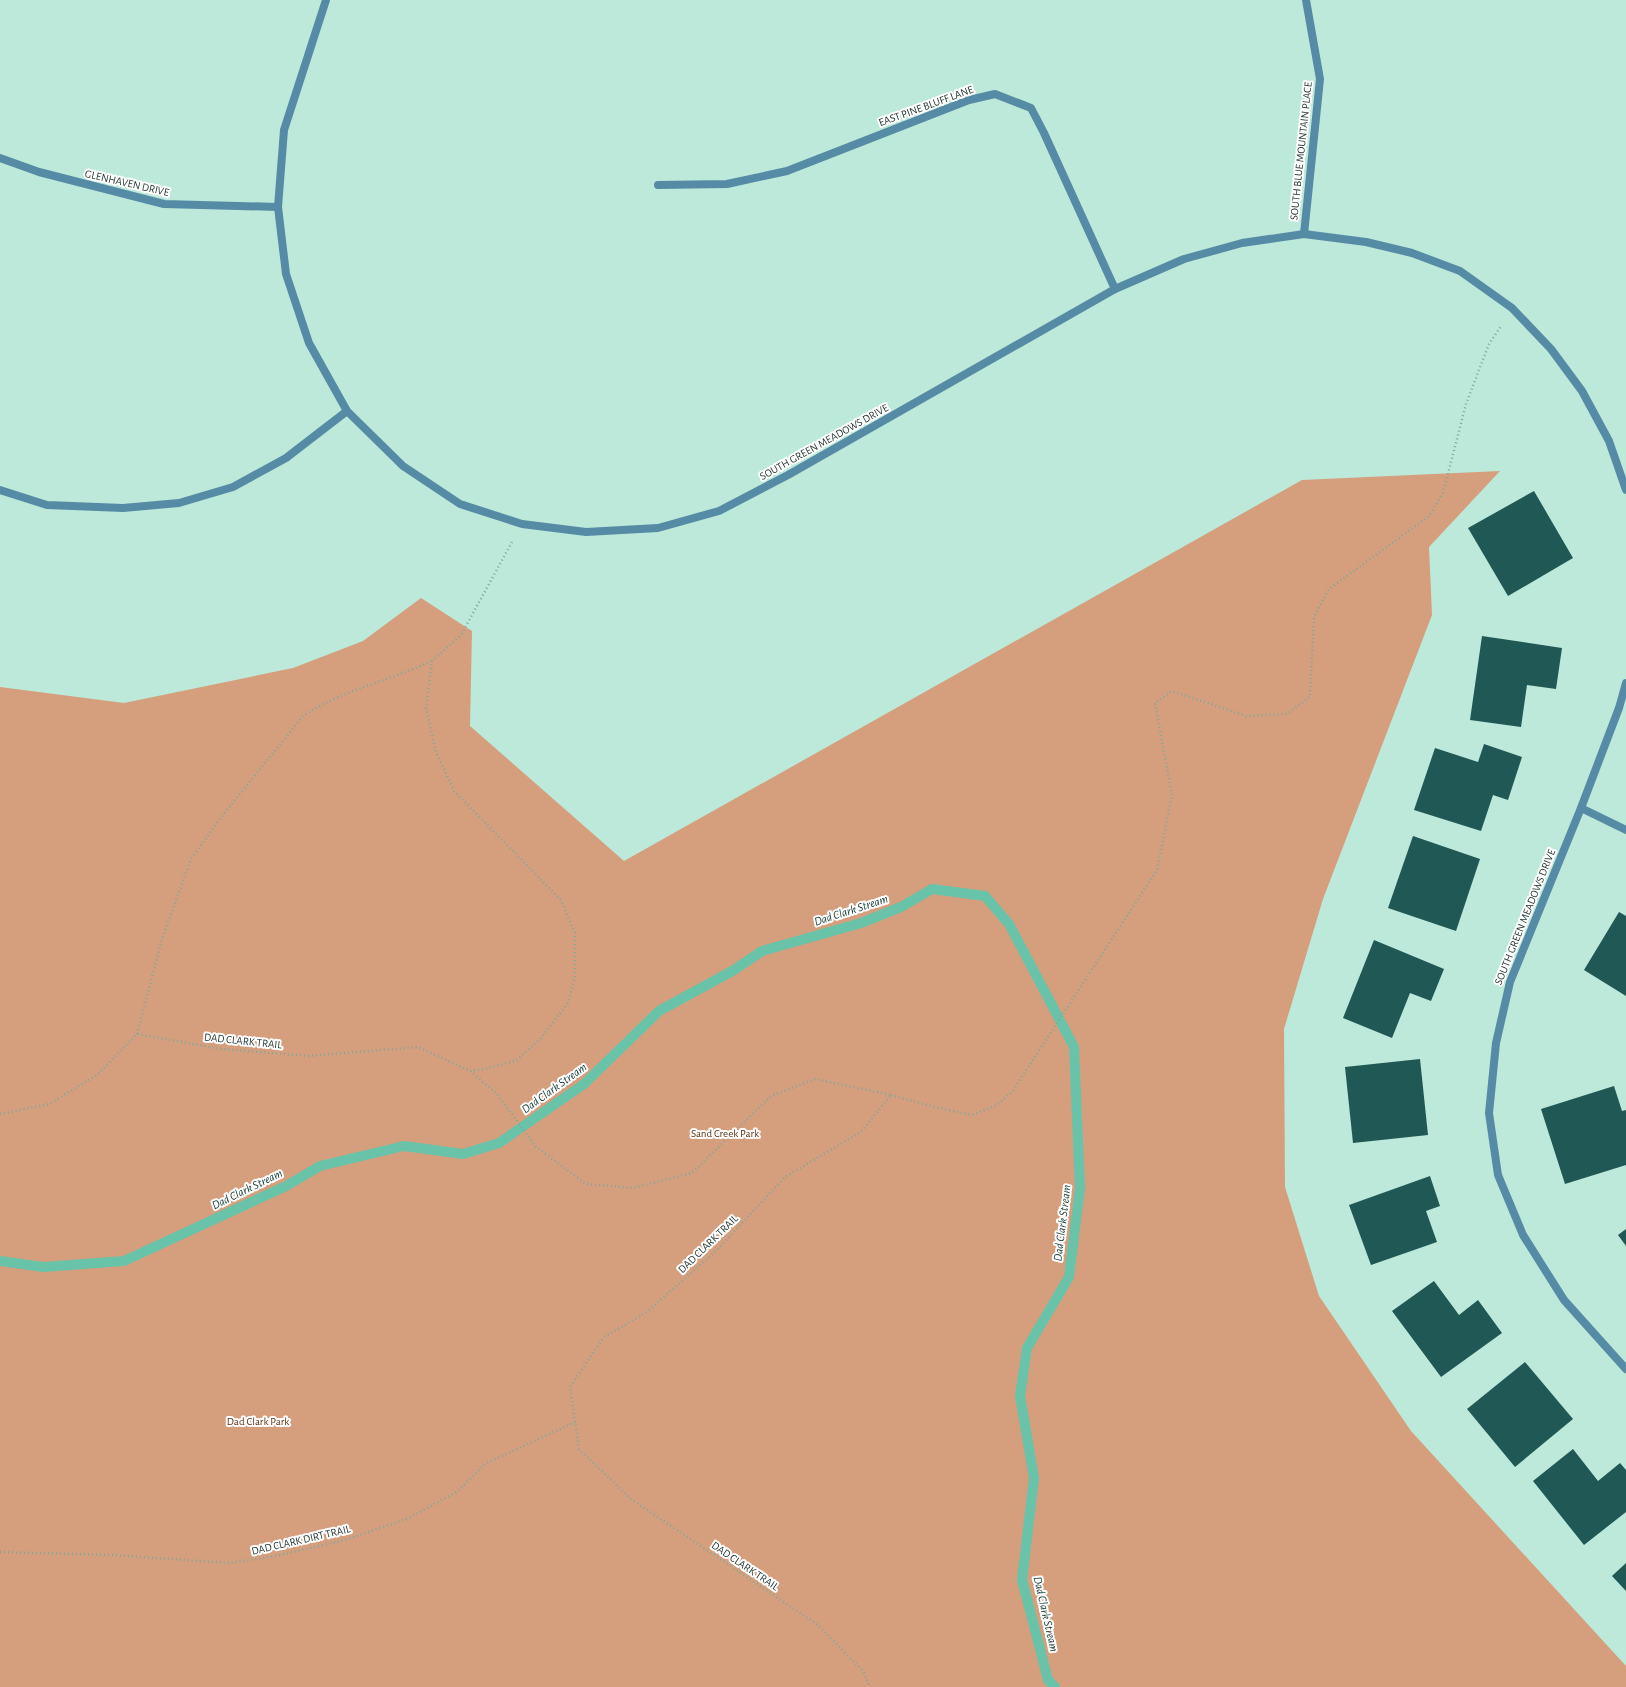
<svg xmlns="http://www.w3.org/2000/svg" width="1626" height="1687" font-family="'Alegreya Sans',sans-serif">
	<style>
		.green { fill: #d59f7e }
		.lines { fill: none; stroke-linecap: round; stroke-linejoin: round }
		.stream { stroke: #68c3a8; stroke-width: 10 }
		.building { fill: #205856 }
		.path { stroke: #83a69a; stroke-width: 2.5; stroke-dasharray: 1 3; stroke-linecap: butt }
		.street { stroke: #568ba6; stroke-width: 8 }
		.labels { text-anchor: middle; dominant-baseline: central; stroke-width: 4; stroke-linejoin: round; paint-order: stroke }
		.street-label { font-size: 11px; fill: #283a34; stroke: #fefefe }
		.park-label { font-size: 11px; fill: #5f3416; stroke: #fefefe }
		.water-label { font-size: 12px; font-style: italic; fill: #1c4439; stroke: #fefefe }
	</style>
	<rect width="100%" height="100%" fill="#bce9d9"/>
	<polygon class="green" points="1500,471 1429,547 1432,615 1323,899 1284,1029 1285,1187 1319,1296 1411,1431 1626,1666 1626,1687 0,1687 0,687 124,703 293,668 363,641 421,598 472,631 470,726 624,861 1302,480"/>
	<g class="lines">
		<polyline class="stream" points="0,1261 43,1267 124,1261 286,1186 320,1166 404,1146 463,1154 499,1143 584,1084 659,1011 734,970 762,951 861,923 901,907 932,889 985,896 1009,924 1074,1047 1080,1188 1069,1277 1027,1348 1020,1396 1034,1478 1022,1580 1048,1680 1055,1687"/>
	</g>
	<g class="building">
		<polygon points="1534,491 1573,558 1508,596 1468,528"/>
		<polygon points="1482,636 1562,648 1556,689 1527,685 1521,727 1470,720"/>
		<polygon points="1484,744 1522,757 1508,800 1493,795 1481,831 1414,810 1435,748 1478,762"/>
		<polygon points="1413,836 1480,859 1456,931 1388,908"/>
		<polygon points="1619,912 1626,916 1626,996 1584,970"/>
		<polygon points="1374,940 1444,969 1431,1001 1410,993 1392,1038 1343,1018"/>
		<polygon points="1420,1059 1428,1135 1353,1143 1345,1067"/>
		<polygon points="1614,1086 1622,1111 1626,1110 1626,1165 1565,1184 1541,1109"/>
		<polygon points="1430,1176 1440,1206 1426,1211 1437,1242 1371,1265 1349,1205"/>
		<polygon points="1626,1229 1626,1246 1618,1235"/>
		<polygon points="1434,1281 1459,1315 1478,1300 1502,1333 1441,1377 1392,1311"/>
		<polygon points="1525,1362 1573,1419 1515,1467 1467,1409"/>
		<polygon points="1573,1449 1598,1481 1620,1463 1626,1470 1626,1512 1584,1545 1533,1481"/>
		<polygon points="1626,1563 1626,1591 1612,1576"/>
	</g>
	<g class="lines">
		<g class="path">
			<path d="M137 1034 162 939 191 859 222 816 303 716C341 690 390 681 431 661"/>
			<polyline points="470,1071 485,1069 517,1060 541,1038 568,1003 575,976 575,933 561,900 454,791 436,752 426,708 432,661 461,635 512,542"/>
			<polyline points="891,1095 934,1107 972,1115 997,1105 1012,1092 1157,870 1172,795 1155,703 1172,691 1246,716 1287,714 1310,697 1314,617 1329,589 1429,516 1443,493 1466,404 1489,344 1501,326"/>
			<polyline points="0,1114 49,1104 97,1075 137,1034 221,1049 308,1056 418,1047 470,1071 497,1094 536,1147 586,1184 633,1188 692,1173 771,1096 815,1079 891,1095 861,1132 785,1177 716,1251 647,1312 604,1337 570,1387 579,1449 631,1499 818,1625 863,1671 870,1687"/>
			<polyline points="0,1552 112,1555 230,1563 280,1555 345,1540 409,1518 458,1491 485,1464 575,1422"/>
		</g>
		<g class="street">
			<polyline points="326,0 284,130 278,207 286,274 309,343 347,411 403,466 460,504 522,524 586,532 658,528 719,511 788,475 1115,289 1184,259 1242,243 1304,234 1366,242 1412,253 1460,271 1512,308 1551,349 1582,391 1609,441 1626,490"/>
			<polyline points="0,158 39,172 164,204 278,207"/>
			<polyline points="658,185 727,184 787,171 969,100 995,94 1031,108 1044,133 1115,289"/>
			<polyline points="1304,234 1320,79 1306,0"/>
			<polyline points="0,490 47,505 123,508 179,503 233,487 286,458 347,411"/>
			<polyline points="1626,683 1619,708 1581,808 1510,982 1496,1043 1489,1113 1498,1175 1523,1235 1564,1300 1626,1369"/>
			<polyline points="1581,808 1626,830"/>
		</g>
	</g>
	<g class="labels">
		<g class="street-label">
			<text transform="translate(926 106) rotate(-20)">EAST PINE BLUFF LANE</text>
			<text transform="translate(1301 151) rotate(-84)">SOUTH BLUE MOUNTAIN PLACE</text>
			<text transform="translate(127 183) rotate(13)">GLENHAVEN DRIVE</text>
			<text transform="translate(824 442) rotate(-29)">SOUTH GREEN MEADOWS DRIVE</text>
			<text transform="translate(1525 917) rotate(-68)">SOUTH GREEN MEADOWS DRIVE</text>
			<text transform="translate(243 1041) rotate(6)">DAD CLARK TRAIL</text>
			<text transform="translate(708 1244) rotate(-44)">DAD CLARK TRAIL</text>
			<text transform="translate(301 1540) rotate(-13)">DAD CLARK DIRT TRAIL</text>
			<text transform="translate(745 1566) rotate(34)">DAD CLARK TRAIL</text>
		</g>
		<g class="park-label">
			<text x="725" y="1133">Sand Creek Park</text>
			<text x="258" y="1421">Dad Clark Park</text>
		</g>
		<g class="water-label">
			<text transform="translate(851 910) rotate(-18)">Dad Clark Stream</text>
			<text transform="translate(554 1088) rotate(-36)">Dad Clark Stream</text>
			<text transform="translate(247 1189) rotate(-26)">Dad Clark Stream</text>
			<text transform="translate(1062 1223) rotate(-83)">Dad Clark Stream</text>
			<text transform="translate(1046 1614) rotate(77)">Dad Clark Stream</text>
		</g>
	</g>
</svg>
